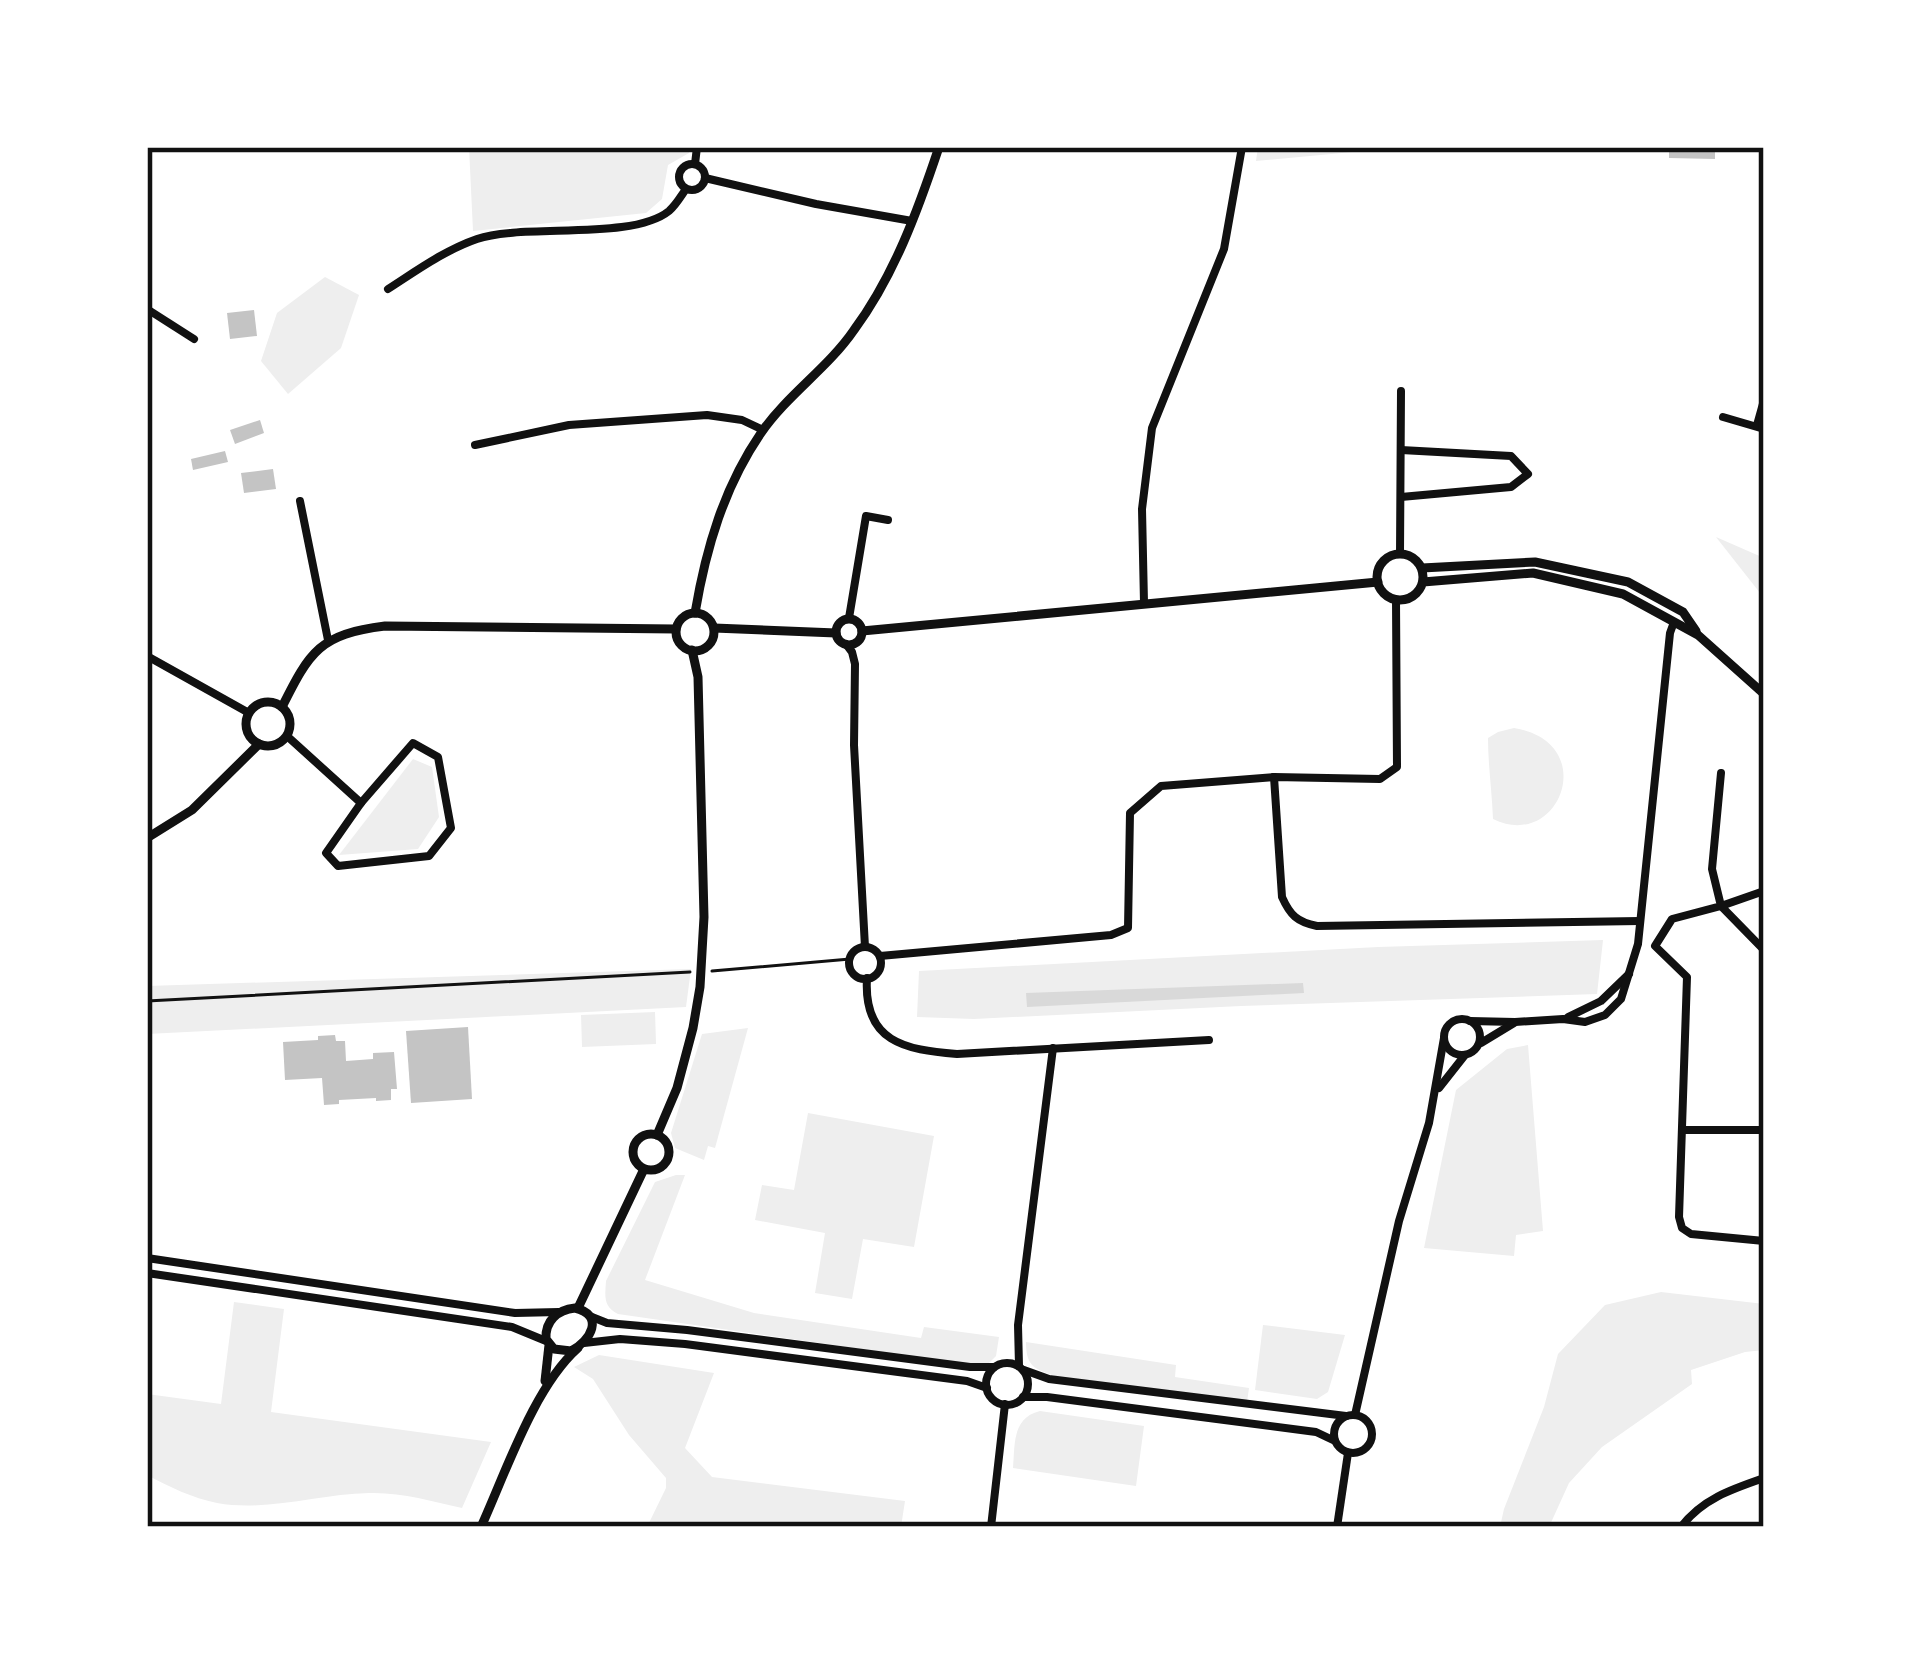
<svg xmlns="http://www.w3.org/2000/svg" width="1911" height="1674" font-family="'Alegreya Sans',sans-serif">
	<style>
		.green { fill: #eee }
		.water { fill: #d9d9d9 }
		.building { fill: #c4c4c4 }
		.lines { fill: none; stroke-linecap: round; stroke-linejoin: round }
		.path { stroke: #111; stroke-width: 3 }
		.minor { stroke: #111; stroke-width: 8 }
		.tertiary { stroke: #111; stroke-width: 9 }
		.neatline { fill: none; stroke: #111; stroke-width: 4.5 }
	</style>
	<rect width="100%" height="100%" fill="#fff"/>
	<g class="green">
		<polygon points="469,147 689,147 689,153 668,165 662,199 646,213 473,231"/>
		<polygon points="1258,147 1406,147 1256,161"/>
		<polygon points="325,277 359,295 341,348 288,394 261,361 277,313"/>
		<polygon points="1716,537 1764,558 1764,598"/>
		<path d="M1514 728C1601 742 1560 852 1493 819 1492 792 1488 765 1488 738L1498 732Z"/>
		<polygon points="413,759 432,767 439,817 418,849 339,855"/>
		<polygon points="1603,940 1597,994 1241,1006 974,1019 917,1017 919,971 1378,947"/>
		<polygon points="691,969 686,1007 147,1034 147,986"/>
		<polygon points="655,1012 656,1044 582,1047 581,1015"/>
		<polygon points="748,1028 715,1148 708,1146 704,1160 675,1148 671,1133 702,1034"/>
		<polygon points="1528,1045 1543,1231 1516,1235 1514,1256 1424,1248 1456,1090 1507,1049"/>
		<polygon points="808,1113 934,1136 914,1247 863,1239 852,1299 815,1293 825,1233 755,1220 762,1185 794,1190"/>
		<path d="M676 1175H685L645 1280 754 1313 921 1338 924 1327 999 1337 996 1356 986 1366 973 1365 618 1314C603 1307 605 1296 606 1281L655 1182Z"/>
		<polygon points="1661,1292 1764,1304 1764,1350 1745,1352 1691,1370 1692,1384 1602,1447 1569,1483 1549,1527 1500,1527 1504,1509 1544,1407 1558,1354 1605,1305"/>
		<path d="M234 1302 284 1309 271 1412 491 1442 462 1508C431 1501 401 1492 369 1493 319 1494 267 1512 217 1503 192 1498 170 1487 147 1475V1394L221 1404Z"/>
		<polygon points="1263,1325 1345,1335 1328,1392 1317,1399 1255,1390"/>
		<path d="M1026 1342 1176 1365 1175 1377 1249 1388 1247 1402 1055 1376C1034 1369 1026 1366 1026 1342Z"/>
		<polygon points="599,1355 714,1373 685,1448 712,1477 905,1501 901,1527 647,1527 666,1488 666,1478 629,1435 593,1379 574,1367"/>
		<path d="M1040 1411 1144 1426 1136 1486 1013 1468C1015 1444 1012 1418 1040 1411Z"/>
	</g>
	<polygon class="water" points="1303,983 1304,993 1027,1007 1026,993"/>
	<g class="building">
		<polygon points="1669,147 1715,147 1715,159 1669,158"/>
		<polygon points="254,310 257,336 230,339 227,313"/>
		<polygon points="260,420 264,433 235,444 230,430"/>
		<polygon points="225,451 228,462 193,470 191,459"/>
		<polygon points="273,469 276,489 244,493 241,473"/>
		<polygon points="468,1027 472,1099 411,1103 406,1031"/>
		<polygon points="335,1035 336,1041 345,1041 346,1061 373,1059 373,1053 394,1052 397,1089 391,1089 391,1100 376,1101 376,1098 339,1100 339,1104 324,1105 322,1078 285,1080 283,1042 318,1040 318,1036"/>
	</g>
	<g class="lines">
		<g class="path">
			<polyline points="712,971 850,959"/>
			<polyline points="147,1001 690,972"/>
		</g>
		<g class="minor">
			<polyline points="695,164 697,147"/>
			<circle cx="692" cy="177" r="13"/>
			<polyline points="705,178 816,204 912,221"/>
			<path d="M388 289C416 271 445 250 477 239 523 223 632 241 669 211 676 205 681 196 686 189"/>
			<polyline points="147,309 194,339"/>
			<polyline points="1723,417 1764,429"/>
			<polyline points="1757,425 1764,400"/>
			<polyline points="475,445 569,425 707,415 742,420 763,430"/>
			<polyline points="1401,497 1511,487 1528,474 1511,456 1401,450"/>
			<polyline points="300,501 328,640"/>
			<polyline points="1400,554 1401,391"/>
			<polyline points="1144,603 1142,509 1152,428 1224,249 1242,147"/>
			<polyline points="849,618 866,516 888,520"/>
			<polyline points="846,644 852,652 855,664 854,745 865,947"/>
			<polyline points="147,656 249,713"/>
			<polyline points="287,736 361,803"/>
			<polygon points="413,743 438,757 451,828 429,856 338,866 326,853 361,803"/>
			<polyline points="1721,773 1712,869 1721,906 1672,919 1655,946 1687,977 1679,1217 1682,1228 1691,1234 1764,1241"/>
			<path d="M1274 777 1282 897C1290 915 1297 922 1317 926L1640 921"/>
			<polyline points="1764,891 1721,906 1764,950"/>
			<circle cx="865" cy="963" r="16"/>
			<polyline points="880,956 1111,935 1128,928 1130,813 1161,786 1274,777 1380,779 1397,767 1396,600"/>
			<path d="M867 978C863 1042 905 1050 957 1054L1209 1040"/>
			<polyline points="1568,1017 1601,1001 1629,974"/>
			<circle cx="1462" cy="1037" r="18"/>
			<polyline points="1470,1021 1515,1022 1563,1019 1585,1022 1605,1015 1621,999 1638,944 1670,633 1674,622"/>
			<polyline points="1481,1043 1514,1023"/>
			<polyline points="1439,1088 1465,1055"/>
			<polyline points="1682,1130 1764,1130"/>
			<polyline points="147,1258 515,1313 559,1312"/>
			<polyline points="147,1273 512,1327 546,1341"/>
			<polyline points="592,1317 607,1323 687,1330 970,1367 994,1367"/>
			<polyline points="584,1343 620,1339 685,1344 967,1381 987,1388"/>
			<circle cx="1007" cy="1384" r="21"/>
			<polyline points="1019,1366 1018,1325 1053,1048"/>
			<polyline points="1024,1370 1049,1379 1346,1416"/>
			<polyline points="1023,1397 1047,1397 1316,1432 1335,1441"/>
			<circle cx="1353" cy="1434" r="19"/>
			<polyline points="1355,1415 1399,1221 1429,1123 1444,1038"/>
			<polyline points="991,1527 1005,1404"/>
			<polyline points="1337,1527 1348,1453"/>
			<path d="M1681 1527C1702 1499 1732 1489 1764 1478"/>
		</g>
		<g class="tertiary">
			<circle cx="1400" cy="577" r="23"/>
			<polyline points="1422,568 1535,562 1628,582 1683,612 1696,631"/>
			<polyline points="1423,582 1533,573 1623,594 1698,635 1764,694"/>
			<path d="M695 613C706 548 724 487 761 433 787 395 828 368 854 330 894 276 918 210 939 147"/>
			<circle cx="695" cy="632" r="19"/>
			<circle cx="849" cy="632" r="13"/>
			<polyline points="714,628 836,633"/>
			<polyline points="862,631 1378,582"/>
			<circle cx="268" cy="724" r="22"/>
			<path d="M282 707C310 651 320 634 385 626L676 629"/>
			<polyline points="147,838 192,810 259,744"/>
			<circle cx="651" cy="1152" r="18"/>
			<polyline points="657,1135 677,1088 693,1028 700,987 704,917 698,677 692,650"/>
			<path d="M575 1308C605 1315 591 1341 571 1351L554 1349 546 1339C545 1321 557 1310 575 1308Z"/>
			<polyline points="578,1308 644,1169"/>
			<polyline points="545,1381 549,1345"/>
			<path d="M481 1527C506 1472 534 1387 578 1348"/>
		</g>
	</g>
	<rect width="1911" height="1674" fill="none" stroke="#ffffff" stroke-width="300"/>
	<rect x="150" y="150" width="1611" height="1374" class="neatline"/>
</svg>
